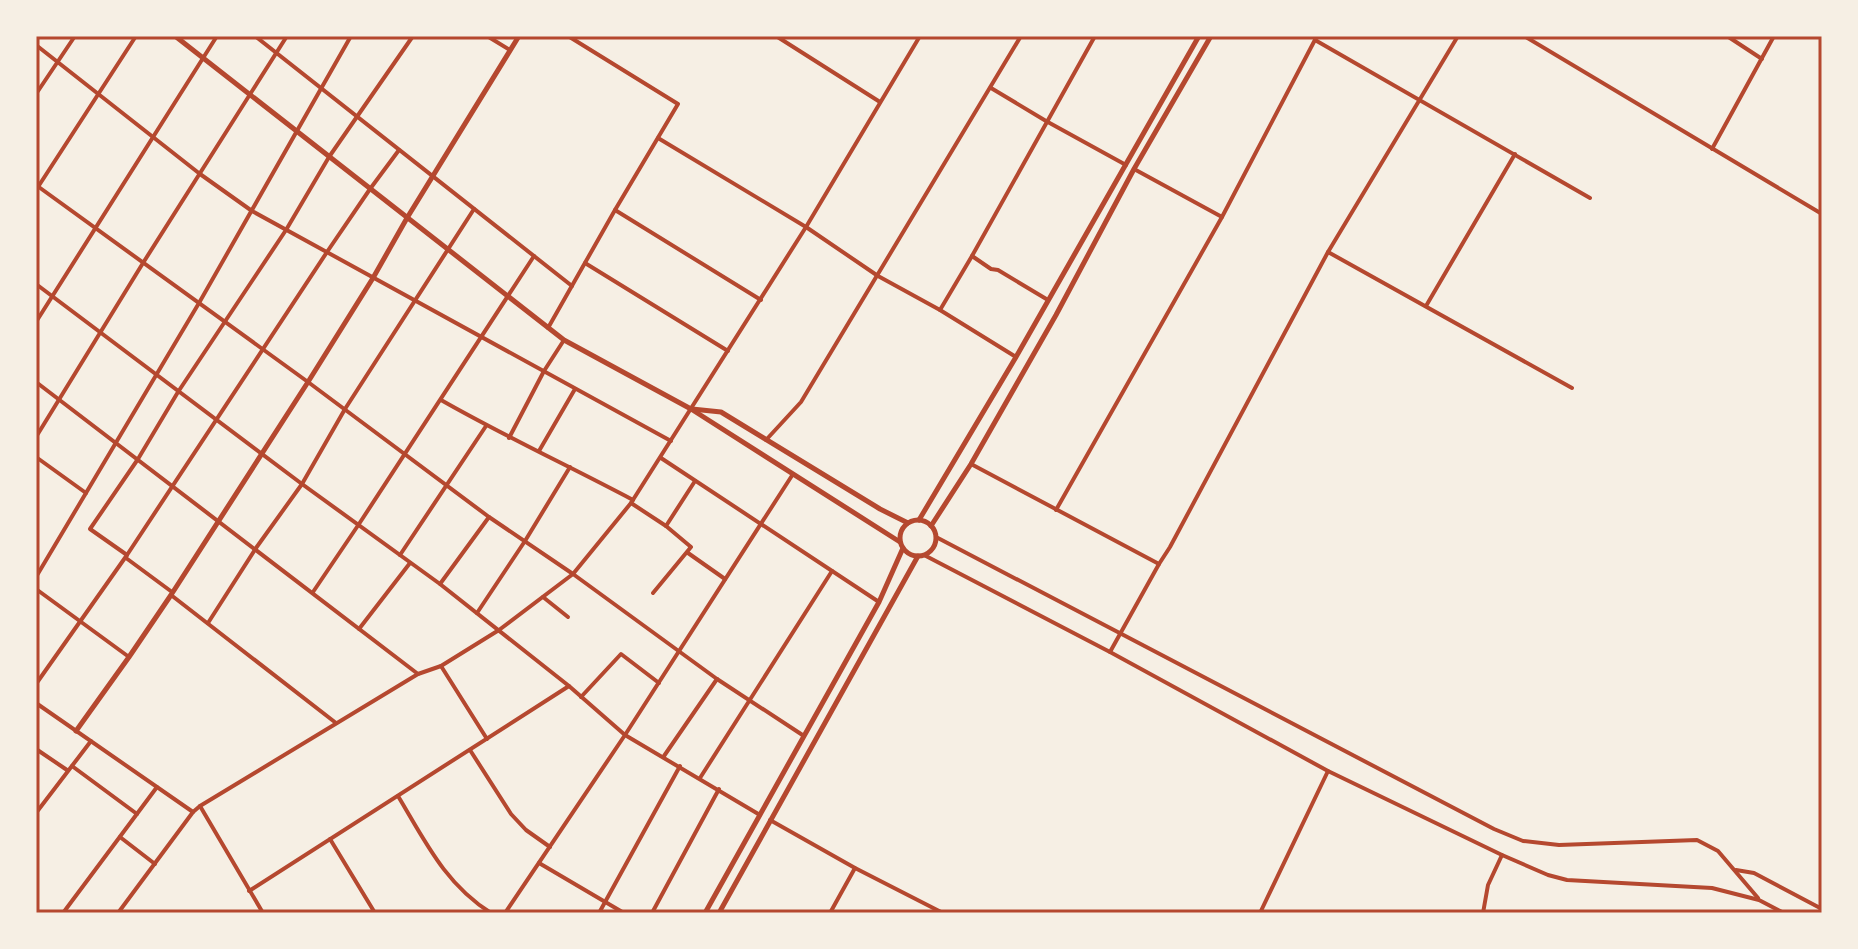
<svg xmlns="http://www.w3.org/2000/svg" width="1858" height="949" font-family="'Sofia Sans Condensed',sans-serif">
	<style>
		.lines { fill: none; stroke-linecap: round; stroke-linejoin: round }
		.minor { stroke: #b5482f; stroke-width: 4 }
		.tertiary { stroke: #b5482f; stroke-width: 5 }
		.neatline { fill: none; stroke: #b5482f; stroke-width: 3 }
	</style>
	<rect width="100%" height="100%" fill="#f6efe4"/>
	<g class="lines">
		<g class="minor">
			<polyline points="255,36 572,286"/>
			<polyline points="487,36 510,50"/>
			<polyline points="776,36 880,102"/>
			<polyline points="1524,36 1822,214"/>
			<polyline points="1727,36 1762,59"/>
			<polyline points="1315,40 1590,198"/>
			<polyline points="36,45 200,174 252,211 671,441"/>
			<polyline points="991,88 1046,121 1126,165"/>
			<polyline points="36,94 75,36"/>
			<polyline points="658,138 806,227 878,276 940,310 1016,357"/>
			<polyline points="1712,149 1774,36"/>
			<polyline points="1134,169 1222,217"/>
			<polyline points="36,185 308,382 489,517 573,574 717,679 804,736"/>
			<polyline points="36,190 136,36"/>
			<polyline points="615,210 761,300"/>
			<polyline points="1328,252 1572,388"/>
			<polyline points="972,256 991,269 998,270 1048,300"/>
			<polyline points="585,263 728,351"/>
			<polyline points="36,284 302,484 440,584 569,686 625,735 760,815"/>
			<polyline points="1426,306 1515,154"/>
			<polyline points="940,310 972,256 1095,36"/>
			<polyline points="36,322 217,36"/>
			<polyline points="548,328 615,210 678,104 568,36"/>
			<polyline points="36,382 418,674"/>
			<path d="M441 400C504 436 569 466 633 500"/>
			<polyline points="36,437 143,263 287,36"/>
			<polyline points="509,438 544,371 564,340"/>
			<polyline points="766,440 801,402 1021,36"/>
			<polyline points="539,451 575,389"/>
			<polyline points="36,457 86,493"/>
			<polyline points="661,458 879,602"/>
			<polyline points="971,464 1159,564"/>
			<polyline points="631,503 666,526 691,547 653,593"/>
			<polyline points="1056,510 1222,217 1317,36"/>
			<polyline points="666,526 695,481"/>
			<polyline points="936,537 1494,829 1523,841 1559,845 1697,840 1718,851 1758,898"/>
			<polyline points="688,553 725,579"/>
			<polyline points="127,555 90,529 138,459 178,392 286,230 329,157 413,36"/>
			<polyline points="400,555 486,426"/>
			<polyline points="924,555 1110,652 1328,771 1502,855 1548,875 1567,880 1712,888 1759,900 1784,913"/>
			<polyline points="126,558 172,592"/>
			<polyline points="36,577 199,303 351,36"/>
			<polyline points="440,584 489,517"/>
			<polyline points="36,589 129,657"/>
			<polyline points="313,592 359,524 534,256"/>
			<polyline points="171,595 336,723"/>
			<polyline points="543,597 568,617"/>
			<polyline points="477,613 525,541 570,467"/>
			<polyline points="208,623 256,548 302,484 345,409 474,209"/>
			<polyline points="359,629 410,563"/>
			<polyline points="1110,652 1159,564 1170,547 1328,252 1458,36"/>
			<polyline points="441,666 487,739"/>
			<polyline points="36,684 127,555 327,252 370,189 399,150"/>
			<polyline points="581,697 621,654 659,683"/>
			<polyline points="36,703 193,812"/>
			<polyline points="36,749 67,770"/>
			<polyline points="470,750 511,814 526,830 550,847"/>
			<polyline points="664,756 717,679"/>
			<polyline points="72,766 137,814"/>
			<polyline points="700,778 832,571"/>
			<path d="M398 796C425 841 445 884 491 913"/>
			<polyline points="200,806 263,913"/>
			<polyline points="36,813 91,741"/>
			<polyline points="770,820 855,868 943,913"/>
			<polyline points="120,837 155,864"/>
			<polyline points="330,839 375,913"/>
			<polyline points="539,863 624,913"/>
			<polyline points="1736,870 1754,873 1822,909"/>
			<polyline points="249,891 569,686"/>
			<polyline points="63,913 157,787"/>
			<polyline points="118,913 193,812 200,806 418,674 441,666 499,630 573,574 631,503 806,227 920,36"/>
			<polyline points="505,913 625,735 793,474"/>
			<polyline points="599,913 680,766"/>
			<polyline points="652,913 719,789"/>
			<polyline points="830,913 855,868"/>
			<polyline points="1260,913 1328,771"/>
			<polyline points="1483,913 1488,885 1502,855"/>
		</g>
		<g class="tertiary">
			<polyline points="175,36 564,340 691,409 900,542"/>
			<polyline points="692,409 721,412 880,509 908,523"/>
			<polyline points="919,520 1016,357 1199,36"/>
			<circle cx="918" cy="538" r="18"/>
			<polyline points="931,526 971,464 1056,315 1134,169 1211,36"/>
			<polyline points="76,731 129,657 171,595 308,382 373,278 407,218 519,36"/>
			<polyline points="705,913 879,602 903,548"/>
			<polyline points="719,913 918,556"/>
		</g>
	</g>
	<rect width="1858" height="949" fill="none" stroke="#f6efe4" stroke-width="76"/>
	<rect x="38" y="38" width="1782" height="873" class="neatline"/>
</svg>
